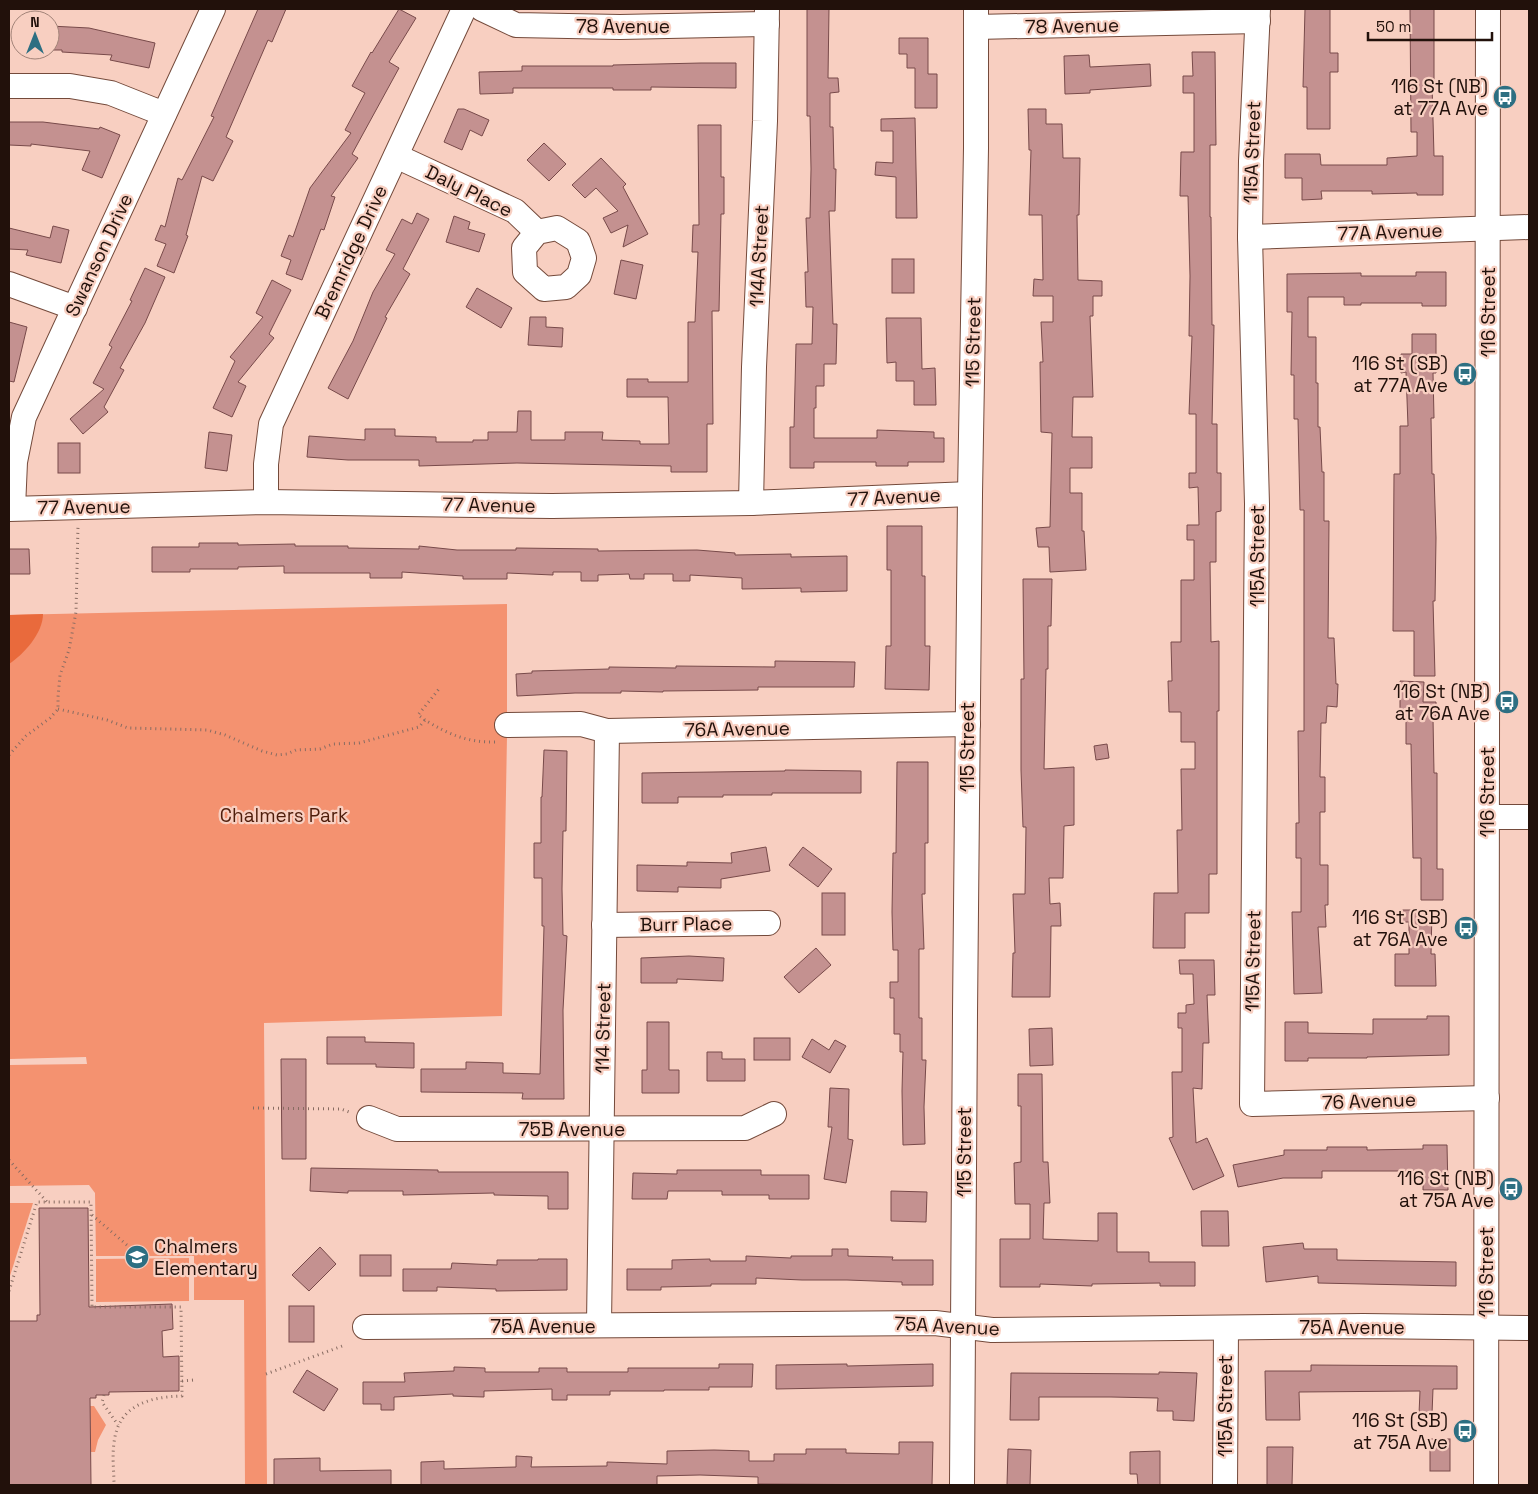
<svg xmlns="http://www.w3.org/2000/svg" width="1538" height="1494" font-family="'Space Grotesk',sans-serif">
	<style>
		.green { fill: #f49270 }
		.forest { fill: #e96a3c }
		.building { fill: #c49190; stroke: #784a4a }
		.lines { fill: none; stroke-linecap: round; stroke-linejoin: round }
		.minor-casing { stroke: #744a3b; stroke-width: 26 }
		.path { stroke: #886c62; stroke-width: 3; stroke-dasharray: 1 4; stroke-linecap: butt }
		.minor { stroke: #fff; stroke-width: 24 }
		.labels { text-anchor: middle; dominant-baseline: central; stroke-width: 4.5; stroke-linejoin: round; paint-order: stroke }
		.street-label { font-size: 19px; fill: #22110b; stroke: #f8cfc1 }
		.poi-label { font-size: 19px; fill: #22110b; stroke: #f8cfc1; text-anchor: end }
		.park-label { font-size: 19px; fill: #4e1d0b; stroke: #f8cfc1 }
	</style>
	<rect width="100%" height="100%" fill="#f8cfc1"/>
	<g class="green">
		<polygon points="507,604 507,736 502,1016 264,1023 267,1485 245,1485 244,1300 194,1300 194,1256 96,1256 95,1193 89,1185 9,1186 9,1065 87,1064 86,1057 9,1059 9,615"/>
		<polygon points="9,1203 33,1203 9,1279"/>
		<polygon points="189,1258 189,1301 96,1302 96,1259"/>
		<polygon points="90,1406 94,1406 106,1425 98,1440 95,1452 91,1452"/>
	</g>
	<path class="forest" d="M43 614C43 633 24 654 9 664V615Z"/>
	<g class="building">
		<polygon points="258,9 286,9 272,42 268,40 226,137 233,141 213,181 202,176 186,235 188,236 174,273 157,266 166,244 155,240 161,225 165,227 178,178 182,180 214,117 211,116"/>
		<polygon points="399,9 416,18 389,62 399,68 352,154 358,158 331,196 335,197 324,230 321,229 302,280 286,274 291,260 281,256 289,235 293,237 310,188 351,133 345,130 365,93 352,86 371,52 372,53"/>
		<polygon points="807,9 829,9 828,78 838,78 839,92 830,93 830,127 833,127 834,169 836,169 835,211 829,211 833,324 837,324 836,364 824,364 824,386 816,386 816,408 814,408 814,438 877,438 877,430 934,432 934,438 944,438 944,462 908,462 908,466 876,466 876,462 814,462 814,468 790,468 790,427 794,427 796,344 812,344 813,307 806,307 805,272 808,272 806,218 810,218 811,169 810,116 807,116"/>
		<polygon points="1305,9 1330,9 1330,53 1338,53 1338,72 1330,72 1330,129 1307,129 1307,87 1303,87"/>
		<polygon points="1410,9 1434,9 1434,83 1432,83 1434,156 1443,156 1443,195 1417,195 1417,193 1372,194 1372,191 1321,191 1322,199 1302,200 1302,178 1285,178 1285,154 1320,154 1321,165 1387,165 1387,158 1417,156 1417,132 1411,132"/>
		<polygon points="50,26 89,28 155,43 149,68 110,60 112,55 62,52 62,50 50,50"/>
		<polygon points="899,38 928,38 928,74 937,74 937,108 915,108 915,68 907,68 907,54 899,54"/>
		<polygon points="1192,52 1215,52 1216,145 1210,145 1210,217 1211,217 1212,325 1214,325 1212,424 1217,424 1217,473 1221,473 1221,511 1216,512 1216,562 1210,562 1211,642 1219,641 1219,711 1217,711 1217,874 1209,874 1209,913 1185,913 1185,948 1153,948 1154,893 1178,893 1177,830 1182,830 1181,769 1195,769 1195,742 1181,742 1181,712 1169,712 1168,681 1172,681 1171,642 1181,642 1181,580 1194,580 1194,540 1187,540 1187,525 1199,525 1198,487 1189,488 1189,473 1196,473 1196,414 1189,414 1192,336 1189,336 1190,276 1188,196 1180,196 1181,152 1194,152 1194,93 1183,93 1183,76 1193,76"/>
		<polygon points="1089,55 1090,67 1150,64 1151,86 1090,90 1090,93 1065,94 1064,56"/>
		<polygon points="701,63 736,63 736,88 651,87 651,90 613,90 613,88 513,88 513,93 480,94 479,72 522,71 522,66 613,66 613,65"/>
		<polygon points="458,109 464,109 489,120 482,136 470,130 462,150 444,142"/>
		<polygon points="1028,109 1046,109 1046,124 1062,124 1063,158 1080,158 1079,215 1077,215 1078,280 1102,281 1102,296 1093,296 1093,316 1090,316 1093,397 1073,397 1072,437 1092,437 1092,468 1070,468 1070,493 1082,493 1082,531 1084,531 1086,570 1050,572 1049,547 1038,547 1036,528 1050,527 1052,433 1041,432 1040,362 1043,362 1041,322 1053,322 1053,296 1033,296 1034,279 1043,280 1042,215 1029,215 1031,150 1029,150"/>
		<polygon points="915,118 917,218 896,218 896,177 875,175 876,162 893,163 893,131 881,131 881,119"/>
		<polygon points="9,122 43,122 99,129 100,127 120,135 102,178 82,170 90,151 31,144 31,146 9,145"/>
		<polygon points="698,125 721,125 721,177 724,177 724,214 721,214 719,311 712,311 713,424 707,424 707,472 671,472 671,466 517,463 419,466 419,460 348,460 307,457 309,436 365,440 365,429 395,429 395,436 436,437 436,442 473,442 473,440 488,440 488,432 517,432 518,411 531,411 531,440 565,440 565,432 603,432 602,440 640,441 640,444 669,444 668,397 627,397 627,379 648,379 648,382 688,382 688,322 695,322 698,252 692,252 693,225 699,225"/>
		<polygon points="544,143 566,164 549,181 527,160"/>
		<polygon points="601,158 626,184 623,187 648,234 623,247 628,225 611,233 603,218 618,211 596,188 585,198 572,185"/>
		<polygon points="417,213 429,219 403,269 410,274 385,317 387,318 348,399 328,388 353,341 373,292 395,254 386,250 402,219 412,224"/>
		<polygon points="454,216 470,222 468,229 485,234 479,252 446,242"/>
		<polygon points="53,226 69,230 61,263 26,255 28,250 9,249 9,228 50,238"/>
		<rect x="892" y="259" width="22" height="34"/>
		<polygon points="621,260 643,265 636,299 614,294"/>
		<polygon points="145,268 165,277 145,323 120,368 124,370 104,407 108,412 83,434 70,419 104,389 93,383 112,347 109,345 132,301 130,300"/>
		<polygon points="1416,272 1446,272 1446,306 1422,306 1422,303 1361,303 1361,305 1344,305 1344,297 1308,297 1308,337 1316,337 1316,383 1318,383 1318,427 1320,427 1322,472 1324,472 1324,521 1329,521 1328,638 1334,638 1336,684 1338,684 1337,707 1327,706 1326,723 1321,723 1320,777 1325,777 1325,812 1320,812 1320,865 1328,865 1328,905 1325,905 1326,927 1318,927 1322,993 1294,994 1292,912 1301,912 1301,858 1296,858 1296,823 1299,823 1298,731 1304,731 1304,510 1300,510 1298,419 1294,419 1294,375 1291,375 1292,312 1287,312 1287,274 1361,273 1361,276 1416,276"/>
		<polygon points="272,280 291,290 269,334 274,338 238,382 246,386 232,417 213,408 235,361 230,357 263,317 256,313"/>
		<polygon points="477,288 512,308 501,328 466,307"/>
		<polygon points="530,317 546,317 546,327 563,328 562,347 528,345"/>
		<polygon points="886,318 921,318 922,369 935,368 936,405 914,405 914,381 896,381 896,362 887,363"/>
		<polygon points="9,322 27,327 14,382 9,381"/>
		<polygon points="1412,334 1436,334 1436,373 1433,373 1434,418 1431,418 1432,474 1434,474 1436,538 1435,601 1433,601 1435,676 1414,676 1414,631 1393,631 1394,474 1400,474 1400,426 1408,426 1406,372 1401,373 1401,354 1412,354"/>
		<polygon points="209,432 232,435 227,471 205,468"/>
		<rect x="58" y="443" width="22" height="30"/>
		<polygon points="887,526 922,526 922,576 925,576 925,646 930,646 929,690 885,689 886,646 891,646 891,570 887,570"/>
		<polygon points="199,543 238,543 238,545 295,544 295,546 348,546 348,548 419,549 419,546 457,550 516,550 516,548 598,549 598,551 697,550 735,553 735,555 791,554 791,557 847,556 847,591 801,592 801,588 742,589 742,578 690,575 690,581 673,581 673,574 644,574 644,579 630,579 629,574 598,575 598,581 581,581 581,572 553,572 553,575 507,573 507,579 463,579 463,576 402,572 402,578 370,578 370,573 284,573 284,566 238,567 238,569 190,569 190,572 152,572 152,547 199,547"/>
		<polygon points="9,549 29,549 30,574 9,574"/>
		<polygon points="1023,579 1052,579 1051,626 1048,626 1048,669 1046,669 1044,769 1074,767 1074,825 1064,826 1063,878 1049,878 1050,904 1060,903 1061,926 1051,926 1050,997 1012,997 1013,953 1015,953 1013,894 1025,894 1026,827 1023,827 1021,770 1021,679 1024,679"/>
		<polygon points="775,661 855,662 854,687 758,687 758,690 663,691 663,692 621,691 621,693 575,693 517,696 516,674 532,673 532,671 609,669 609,667 676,668 676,666 775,667"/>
		<polygon points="1400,681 1424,682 1423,702 1436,702 1436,718 1433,718 1434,773 1437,773 1437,869 1443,869 1443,900 1421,900 1421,858 1413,858 1411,744 1406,744 1406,718 1400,718"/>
		<polygon points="1107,744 1109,758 1096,760 1094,746"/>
		<polygon points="544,750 567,751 566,831 563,831 562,889 563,935 567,936 563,1010 564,1099 522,1099 523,1093 421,1092 421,1069 466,1069 466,1062 503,1063 503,1073 540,1074 544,926 542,926 542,878 534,878 534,843 541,843 541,797 542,797"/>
		<polygon points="897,762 928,762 928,843 925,843 925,894 922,894 924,949 919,949 919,1018 922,1018 922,1060 926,1060 924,1107 925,1144 903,1145 902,1091 903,1052 900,1052 900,1034 894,1034 894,998 890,998 890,982 898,982 898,950 893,950 892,912 893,853 896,853"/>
		<polygon points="785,770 861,771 861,793 772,793 772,795 723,795 723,797 678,797 678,803 642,803 642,773 785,771"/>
		<polygon points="766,847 770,871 721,879 721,888 678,887 678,892 637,891 637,865 687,866 687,862 732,863 731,853"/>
		<polygon points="803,847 832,869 818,887 789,865"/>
		<rect x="822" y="893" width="23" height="42"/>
		<polygon points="1402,910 1432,910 1431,954 1435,954 1436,986 1395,986 1395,954 1409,954 1409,922 1402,922"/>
		<polygon points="816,948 831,965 799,993 784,977"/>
		<polygon points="689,956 724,958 723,981 677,979 677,983 641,983 641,958"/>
		<polygon points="1179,960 1214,960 1215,995 1207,995 1209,1043 1203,1043 1202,1089 1193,1088 1196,1143 1207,1138 1224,1176 1193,1190 1169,1138 1173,1137 1172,1072 1182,1072 1182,1028 1178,1028 1178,1013 1186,1013 1186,1005 1194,1004 1193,974 1180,974"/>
		<polygon points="1427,1016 1449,1016 1449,1055 1367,1057 1367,1058 1308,1058 1308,1061 1285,1061 1285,1022 1308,1022 1308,1033 1373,1034 1373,1019 1427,1019"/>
		<polygon points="647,1022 669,1022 669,1070 679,1070 679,1093 642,1093 642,1070 647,1070"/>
		<polygon points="1052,1028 1053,1065 1030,1066 1029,1029"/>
		<polygon points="327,1037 365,1037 365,1042 414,1043 414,1068 376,1067 376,1064 327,1064"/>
		<rect x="754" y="1038" width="36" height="22"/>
		<polygon points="812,1039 829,1050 835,1040 846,1046 830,1073 802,1057"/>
		<polygon points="707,1052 722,1052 722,1059 745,1059 745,1081 707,1081"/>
		<polygon points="281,1059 306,1059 306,1159 282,1159"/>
		<polygon points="1018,1074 1042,1074 1043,1162 1048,1162 1050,1203 1044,1203 1043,1239 1098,1241 1098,1213 1117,1213 1117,1252 1149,1252 1149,1262 1195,1262 1195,1286 1160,1286 1160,1283 1092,1284 1092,1286 1040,1284 1040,1287 1000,1287 1000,1239 1030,1239 1030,1204 1015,1204 1014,1163 1021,1162 1021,1106 1018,1106"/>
		<polygon points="830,1088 849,1089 848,1139 853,1140 846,1183 824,1179 832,1127 828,1127"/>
		<polygon points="1423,1145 1447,1145 1448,1190 1423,1190 1423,1171 1322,1171 1322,1178 1283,1178 1238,1187 1233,1165 1284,1155 1284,1150 1327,1150 1327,1147 1367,1147 1367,1150 1423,1149"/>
		<polygon points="311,1168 438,1170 438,1172 568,1172 568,1209 548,1209 548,1196 494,1195 494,1193 403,1195 403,1191 348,1191 348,1193 310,1191"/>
		<polygon points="677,1170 761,1170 761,1175 809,1175 809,1199 769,1199 769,1195 722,1195 722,1191 668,1191 667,1199 632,1199 633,1173 677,1174"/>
		<polygon points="891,1191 927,1192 926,1222 891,1221"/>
		<polygon points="39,1208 88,1208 89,1307 172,1304 173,1329 162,1331 163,1357 179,1356 179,1391 109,1392 109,1395 96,1395 96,1398 90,1398 91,1485 9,1485 9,1321 37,1321 37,1315 40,1315"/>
		<polygon points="1201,1211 1228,1211 1229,1246 1202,1246"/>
		<polygon points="1303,1243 1304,1249 1337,1249 1337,1260 1456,1262 1456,1286 1318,1283 1318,1276 1266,1282 1263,1247"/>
		<polygon points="320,1247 336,1264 309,1291 292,1275"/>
		<polygon points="832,1249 848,1249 848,1256 893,1257 892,1260 933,1260 933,1285 902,1285 902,1282 847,1280 802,1280 756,1278 756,1284 711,1284 711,1286 661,1287 661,1290 627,1290 627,1269 672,1269 672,1260 710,1259 710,1261 746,1261 746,1256 791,1258 791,1256 832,1256"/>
		<rect x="360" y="1255" width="31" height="21"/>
		<polygon points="538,1259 567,1259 567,1290 496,1291 496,1289 437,1287 437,1291 403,1291 403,1269 451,1269 452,1263 497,1265 497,1260 538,1260"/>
		<rect x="289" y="1306" width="25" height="36"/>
		<polygon points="719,1364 753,1364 752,1387 709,1387 709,1390 664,1390 664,1391 610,1391 610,1395 567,1395 567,1400 552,1400 552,1389 484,1391 484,1397 453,1396 453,1394 394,1397 394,1410 381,1410 381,1404 363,1404 363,1382 405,1382 404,1373 454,1371 454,1367 485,1368 485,1372 539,1372 539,1368 567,1368 567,1372 628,1372 628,1368 719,1368"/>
		<polygon points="847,1364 847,1366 933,1364 933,1386 776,1389 776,1365"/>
		<polygon points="1311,1365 1457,1366 1457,1389 1433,1389 1432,1414 1419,1414 1420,1391 1299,1392 1300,1420 1266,1420 1265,1371 1311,1371"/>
		<polygon points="307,1370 338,1389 324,1411 293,1392"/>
		<polygon points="1159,1372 1197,1373 1194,1421 1173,1420 1173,1411 1157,1411 1158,1398 1111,1397 1039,1397 1039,1420 1010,1420 1011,1373 1159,1374"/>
		<rect x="1430" y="1439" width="20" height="32"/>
		<polygon points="899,1442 933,1442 932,1485 758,1484 758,1477 700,1475 657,1476 657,1485 421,1485 421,1462 444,1461 444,1469 516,1467 516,1456 532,1457 531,1467 607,1466 607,1462 667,1464 667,1451 714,1450 749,1451 749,1461 774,1461 774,1454 806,1454 806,1449 846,1449 846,1453 899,1454"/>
		<polygon points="1267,1447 1293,1447 1292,1485 1267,1485"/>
		<polygon points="1008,1449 1031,1450 1030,1485 1007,1485"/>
		<polygon points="1160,1451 1160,1485 1138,1485 1137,1474 1130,1474 1130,1452"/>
		<polygon points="320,1458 320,1471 391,1470 391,1485 274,1485 274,1459"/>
	</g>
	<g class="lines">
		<g class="minor-casing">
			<g id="minor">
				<polyline points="482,9 516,25 620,27 767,24"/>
				<polyline points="1258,9 1251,161 1250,237 1257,504 1252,1104 1487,1098"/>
				<polyline points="976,27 1258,21"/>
				<polyline points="9,86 70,86 111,93 164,114"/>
				<polyline points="396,156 515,211 537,232"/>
				<polygon points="557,228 578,241 584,258 579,275 566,287 544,289 525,272 524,248 537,232"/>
				<polyline points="1250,237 1529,227"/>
				<polyline points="9,284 75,308"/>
				<polyline points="266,502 266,464 271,424 464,9"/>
				<polyline points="751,503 754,367 765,121 767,9"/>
				<polyline points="13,508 15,462 24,417 213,9"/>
				<polyline points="9,509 266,502 552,506 751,503 970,494"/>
				<polyline points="507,725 581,724 607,731 968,724"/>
				<polyline points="1487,817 1529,817"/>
				<polyline points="604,925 768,923"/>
				<polyline points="369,1118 397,1129 745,1128 774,1114"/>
				<polyline points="599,1325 607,731"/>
				<polyline points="365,1327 935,1323 992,1330 1363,1326 1529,1328"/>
				<polyline points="962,1485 965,1013 970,494 976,148 976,9"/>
				<polyline points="1225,1485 1226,1328"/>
				<polyline points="1486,1485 1488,9"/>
			</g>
		</g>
		<g class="path">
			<path d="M58 709 107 720 128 728 207 730 225 735 262 751 277 755 287 754 296 750 320 749 333 744 359 743 419 727 425 720C448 734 468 743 496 742"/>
			<polyline points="425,720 418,715 439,689"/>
			<polyline points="9,755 26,736 50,718 58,709 58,697 60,675 69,650 76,612 78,525"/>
			<polyline points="253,1108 341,1109 352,1113"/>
			<polyline points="9,1160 47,1202"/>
			<polyline points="92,1215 142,1258"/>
			<path d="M9 1291 37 1202H91L92 1307H181L182 1396C149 1397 118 1405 114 1443 112 1456 114 1471 114 1485"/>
			<polyline points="266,1374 345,1345"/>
			<polyline points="182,1381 194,1380"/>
			<polyline points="104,1395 102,1402 118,1425"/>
		</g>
		<use href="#minor" class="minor"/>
	</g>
	<defs>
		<g id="bus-disc" transform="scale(1.25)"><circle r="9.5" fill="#2d6f82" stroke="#f8cfc1"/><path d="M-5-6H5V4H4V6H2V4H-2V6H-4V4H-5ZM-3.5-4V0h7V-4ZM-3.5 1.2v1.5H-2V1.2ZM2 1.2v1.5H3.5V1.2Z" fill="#fff"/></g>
		<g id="school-disc" transform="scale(1.25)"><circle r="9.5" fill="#2d6f82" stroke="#f8cfc1"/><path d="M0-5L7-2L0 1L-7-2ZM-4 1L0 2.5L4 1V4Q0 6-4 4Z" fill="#fff"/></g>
	</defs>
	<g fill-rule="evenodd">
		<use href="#bus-disc" x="1505" y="97"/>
		<use href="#bus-disc" x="1465" y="374"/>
		<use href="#bus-disc" x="1507" y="702"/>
		<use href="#bus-disc" x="1466" y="928"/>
		<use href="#bus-disc" x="1511" y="1189"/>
		<use href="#school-disc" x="137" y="1257"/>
		<use href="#bus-disc" x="1465" y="1431"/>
	</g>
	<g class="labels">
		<g class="street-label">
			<text x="623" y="26">78 Avenue</text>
			<text transform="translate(1072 26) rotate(-1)">78 Avenue</text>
			<text transform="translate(1252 152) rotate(-88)">115A Street</text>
			<text transform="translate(469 191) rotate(26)">Daly Place</text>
			<text transform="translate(1390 232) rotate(-2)">77A Avenue</text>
			<text transform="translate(351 252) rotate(-65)">Bremridge Drive</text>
			<text transform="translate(99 255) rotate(-65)">Swanson Drive</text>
			<text transform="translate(759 256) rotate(-87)">114A Street</text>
			<text transform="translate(1488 312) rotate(-90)">116 Street</text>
			<text transform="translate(973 342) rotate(-89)">115 Street</text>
			<text transform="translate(894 497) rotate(-3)">77 Avenue</text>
			<text transform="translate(489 505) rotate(1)">77 Avenue</text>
			<text transform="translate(84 507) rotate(-1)">77 Avenue</text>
			<text transform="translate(1257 556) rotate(-90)">115A Street</text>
			<text transform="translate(737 729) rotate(-1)">76A Avenue</text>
			<text transform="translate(967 747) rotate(-90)">115 Street</text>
			<text transform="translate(1487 792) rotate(-90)">116 Street</text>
			<text transform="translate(686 924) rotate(-1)">Burr Place</text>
			<text transform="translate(1253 961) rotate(-89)">115A Street</text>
			<text transform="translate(603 1028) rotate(-89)">114 Street</text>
			<text transform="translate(1369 1101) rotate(-2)">76 Avenue</text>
			<text x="572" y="1129">75B Avenue</text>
			<text transform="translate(964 1152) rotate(-90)">115 Street</text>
			<text transform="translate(1486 1272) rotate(-90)">116 Street</text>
			<text x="543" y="1326">75A Avenue</text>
			<text transform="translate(947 1326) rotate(3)">75A Avenue</text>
			<text x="1352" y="1327">75A Avenue</text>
			<text transform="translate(1225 1406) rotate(-90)">115A Street</text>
		</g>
		<g class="poi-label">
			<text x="1488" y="86">116 St (NB)<tspan x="1488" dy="22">at 77A Ave</tspan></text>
			<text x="1448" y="363">116 St (SB)<tspan x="1448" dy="22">at 77A Ave</tspan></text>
			<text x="1490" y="691">116 St (NB)<tspan x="1490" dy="22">at 76A Ave</tspan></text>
			<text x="1448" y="917">116 St (SB)<tspan x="1448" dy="22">at 76A Ave</tspan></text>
			<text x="1494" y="1178">116 St (NB)<tspan x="1494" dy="22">at 75A Ave</tspan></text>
			<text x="154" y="1246" text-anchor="start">Chalmers<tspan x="154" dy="22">Elementary</tspan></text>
			<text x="1448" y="1420">116 St (SB)<tspan x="1448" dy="22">at 75A Ave</tspan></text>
		</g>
		<g class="park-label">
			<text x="284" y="815">Chalmers Park</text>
		</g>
	</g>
	<rect width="1538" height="1494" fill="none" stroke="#22110b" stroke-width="20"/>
	<g transform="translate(35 35)"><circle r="24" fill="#f8cfc1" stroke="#a28378"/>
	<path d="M0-4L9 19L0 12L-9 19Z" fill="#2d6f82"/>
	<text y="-8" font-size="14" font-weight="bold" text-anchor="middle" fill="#22110b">N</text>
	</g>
	<path d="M1368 32v8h124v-8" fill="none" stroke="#22110b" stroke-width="2.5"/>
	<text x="1376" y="32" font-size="15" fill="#22110b" stroke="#f8cfc1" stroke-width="4" paint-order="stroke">50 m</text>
</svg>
